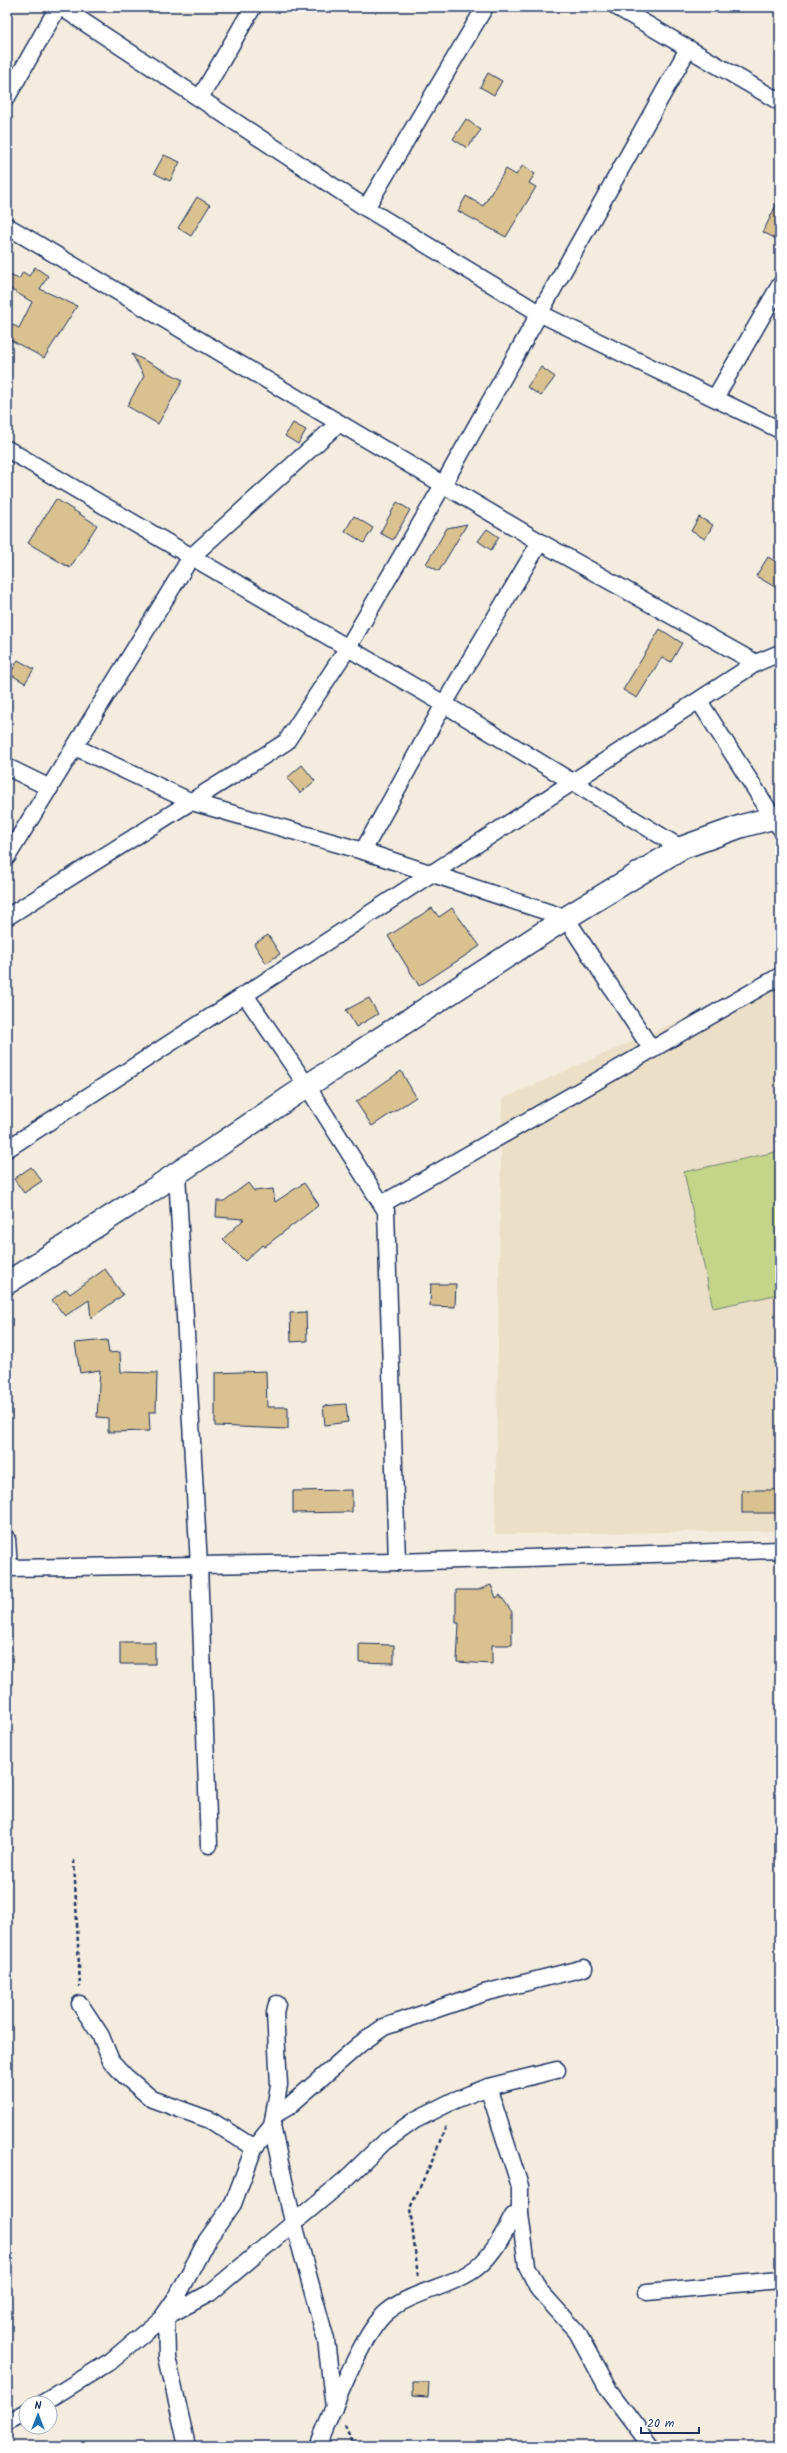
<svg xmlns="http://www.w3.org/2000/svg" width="787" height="2453" font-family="Kalam,sans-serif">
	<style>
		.built { fill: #ecdfc7 }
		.green { fill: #c4d58a; stroke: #708274 }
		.building { fill: #d9c190; stroke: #1b2f5e }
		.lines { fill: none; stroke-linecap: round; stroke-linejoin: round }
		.street-casing { stroke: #1b2f5e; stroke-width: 19 }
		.secondary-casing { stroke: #1b2f5e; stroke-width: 25 }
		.path { stroke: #1b2f5e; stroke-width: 2.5; stroke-dasharray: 4 3; stroke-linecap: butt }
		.street { stroke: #fff; stroke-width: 16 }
		.secondary { stroke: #fff; stroke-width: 22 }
	</style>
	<rect width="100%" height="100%" fill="#f4ecde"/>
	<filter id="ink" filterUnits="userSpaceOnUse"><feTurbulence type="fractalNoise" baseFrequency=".025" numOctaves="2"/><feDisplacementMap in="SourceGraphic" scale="8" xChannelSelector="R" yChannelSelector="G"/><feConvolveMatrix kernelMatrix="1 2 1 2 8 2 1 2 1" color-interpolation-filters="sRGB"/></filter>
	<g filter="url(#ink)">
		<polygon class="built" points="780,976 780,1151 684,1172 713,1308 780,1294 780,1531 495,1534 502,1099"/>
		<polygon class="green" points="780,1151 780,1294 713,1308 684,1172"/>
		<g class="building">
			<polygon points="488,73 502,81 494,95 480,87"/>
			<polygon points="466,119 481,130 467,148 453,139"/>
			<polygon points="164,155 180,162 170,181 154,173"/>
			<polygon points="523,165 535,174 529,183 536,187 506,237 458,211 466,196 483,206 506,169 516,175"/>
			<polygon points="197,197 210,205 191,236 178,228"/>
			<polygon points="780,197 780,241 763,232"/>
			<polygon points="35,267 48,276 40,289 77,306 44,358 7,338 7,322 19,328 32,302 7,287 7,274 19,279 23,272 29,276"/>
			<polygon points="132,354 183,380 158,424 127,406 144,376"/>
			<polygon points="541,367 555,377 541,396 527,387"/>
			<polygon points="293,423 306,430 298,444 285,436"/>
			<polygon points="56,499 97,525 70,568 28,543"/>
			<polygon points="397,502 410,510 393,540 380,533"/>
			<polygon points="354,516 373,528 364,543 345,531"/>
			<polygon points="699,517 713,525 705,539 691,531"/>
			<polygon points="467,524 439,571 426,564 447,528"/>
			<polygon points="487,529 499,537 491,550 478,541"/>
			<polygon points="768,557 780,564 780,590 756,576"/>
			<polygon points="660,629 682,643 671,662 662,657 637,698 623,690"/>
			<polygon points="18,660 34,669 25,683 10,674"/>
			<polygon points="302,765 315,781 300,793 287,778"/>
			<polygon points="432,908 439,917 452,908 480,946 419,986 388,936"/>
			<polygon points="268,935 280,954 266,963 254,944"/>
			<polygon points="369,998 378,1014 356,1027 346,1010"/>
			<polygon points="401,1071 416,1097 372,1126 356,1102"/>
			<polygon points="31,1167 42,1181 24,1193 14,1179"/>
			<polygon points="248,1183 254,1191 273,1189 275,1202 304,1183 319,1205 264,1247 262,1245 245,1261 223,1239 244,1219 216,1217 217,1201 224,1201"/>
			<polygon points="105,1269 123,1295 91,1318 89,1300 65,1316 52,1300 66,1289 70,1294"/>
			<polygon points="431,1284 456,1284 455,1307 430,1306"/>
			<polygon points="306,1312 307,1341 291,1342 290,1313"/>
			<polygon points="107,1340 109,1353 120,1352 121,1372 157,1373 156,1412 149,1412 150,1431 108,1432 108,1418 97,1417 100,1370 80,1373 75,1343"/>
			<polygon points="266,1371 267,1407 288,1407 288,1429 215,1426 215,1373"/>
			<polygon points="346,1404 348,1422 325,1425 323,1406"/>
			<polygon points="352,1490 352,1512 293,1513 293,1491"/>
			<rect x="742" y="1490" width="38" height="23"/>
			<polygon points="491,1585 496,1598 500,1595 512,1612 512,1645 492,1645 492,1664 457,1662 459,1623 456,1623 456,1590 478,1590"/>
			<rect x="120" y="1642" width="35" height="22"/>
			<polygon points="359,1644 394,1645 394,1663 359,1662"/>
			<polygon points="413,2382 429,2382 428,2397 413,2396"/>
		</g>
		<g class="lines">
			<g class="street-casing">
				<g id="street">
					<polyline points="61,7 366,208 539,313 780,430"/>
					<polyline points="617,7 780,102"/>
					<polyline points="7,97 58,7"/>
					<polyline points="200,98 253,7"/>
					<polyline points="366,208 485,7"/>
					<polyline points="7,226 540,542 756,663"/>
					<polyline points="715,398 780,285"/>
					<polyline points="7,449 444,704 681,848"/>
					<polyline points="699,701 780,828"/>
					<polyline points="75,747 192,802 363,851 566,918 652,1050"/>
					<polyline points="7,767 50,788"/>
					<polyline points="363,851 444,704 540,542"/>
					<polyline points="7,857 191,557 339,423"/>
					<polyline points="7,917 286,742 347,649 443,485 688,49"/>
					<polyline points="245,995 307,1086 386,1211 397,1562"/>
					<polyline points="7,1149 756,663 780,653"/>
					<polyline points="177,1174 199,1565 209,1845"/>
					<polyline points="382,1204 780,976"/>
					<polyline points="7,1539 9,1568 397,1562 780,1550"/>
					<polyline points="80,2004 101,2036 111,2061 125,2076 152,2099 210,2120 254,2148"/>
					<polyline points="277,2004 275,2013 279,2085 272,2126 291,2213 326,2340 334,2408"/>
					<polyline points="488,2087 520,2186 520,2214 527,2266 539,2290 577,2332 608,2389 651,2446"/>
					<polyline points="274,2115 288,2107 360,2044 384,2027 484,1993 584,1968"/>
					<polyline points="647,2292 780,2280"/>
					<polyline points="166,2317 167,2357 187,2446"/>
					<polyline points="162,2318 178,2295 207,2240 233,2204 254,2148 272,2126"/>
					<polyline points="43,2403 111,2361 161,2319 210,2293 346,2179 384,2142 415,2120 455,2100 488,2087 557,2070"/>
					<polyline points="7,2422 26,2412"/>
					<path d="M318 2446C331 2415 362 2332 387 2312 411 2292 443 2289 469 2273 490 2261 502 2237 513 2216L520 2214"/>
				</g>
			</g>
			<g class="secondary-casing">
				<polyline id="secondary" points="7,1283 148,1193 307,1086 566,918 681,848 742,826 780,816"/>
			</g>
			<g class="path">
				<polyline points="74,1860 80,1987"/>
				<polyline points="418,2276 410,2208 434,2157 446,2125"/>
				<polyline points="345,2426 353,2446"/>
			</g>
			<use href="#street" class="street"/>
			<use href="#secondary" class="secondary"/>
		</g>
	</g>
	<rect width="787" height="2453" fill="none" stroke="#fff" stroke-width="24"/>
	<rect x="12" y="12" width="763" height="2429" fill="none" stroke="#1b2f5e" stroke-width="1.5" filter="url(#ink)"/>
	<g transform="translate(38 2415)"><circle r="19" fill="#ffffff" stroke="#a4acbf"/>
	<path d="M0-3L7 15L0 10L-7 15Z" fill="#1f6fb2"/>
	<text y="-6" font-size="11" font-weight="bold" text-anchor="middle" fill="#1b2f5e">N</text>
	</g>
	<path d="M641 2427v6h58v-6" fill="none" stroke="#1b2f5e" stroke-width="2"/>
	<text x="647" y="2427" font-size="12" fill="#1b2f5e" stroke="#ffffff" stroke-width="3" paint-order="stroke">20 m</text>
</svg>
